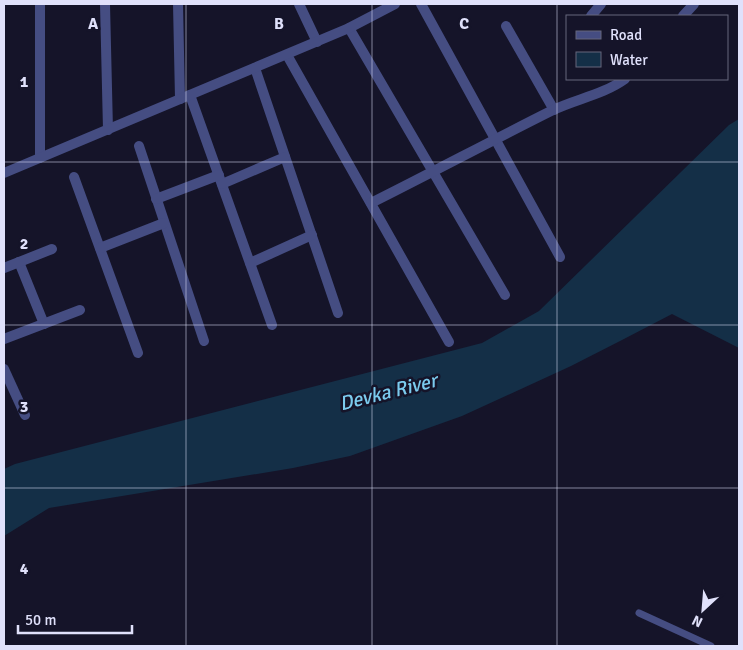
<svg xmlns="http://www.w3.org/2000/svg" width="743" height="650" font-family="Signika,sans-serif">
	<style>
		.water { fill: #142f47 }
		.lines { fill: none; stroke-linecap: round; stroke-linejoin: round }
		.service { stroke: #454d82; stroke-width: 7 }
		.minor { stroke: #454d82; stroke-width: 10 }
		.tertiary { stroke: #454d82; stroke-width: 10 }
		.grid { fill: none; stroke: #e0e1fb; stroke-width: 1; stroke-opacity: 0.55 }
		.labels { text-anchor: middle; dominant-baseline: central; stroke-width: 5; stroke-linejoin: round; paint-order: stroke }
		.water-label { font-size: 20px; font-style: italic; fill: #7bcbee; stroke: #151429 }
		.grid-label { font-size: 16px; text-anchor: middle; font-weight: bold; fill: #e0e1fb; stroke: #151429; stroke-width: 5; stroke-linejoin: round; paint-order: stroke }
	</style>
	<rect width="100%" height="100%" fill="#151429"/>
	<polygon class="water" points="739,119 739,348 672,314 622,340 571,366 462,416 350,456 293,468 49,508 4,536 4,469 15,464 482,343 539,311 729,125"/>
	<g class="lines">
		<polyline class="service" points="639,613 711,646"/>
		<g class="minor">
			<polyline points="40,4 40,158"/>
			<polyline points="105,4 108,130"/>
			<polyline points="178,4 180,99"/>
			<polyline points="299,4 317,42"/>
			<polyline points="421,4 560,257"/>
			<polyline points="591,16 601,4"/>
			<polyline points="683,16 694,4"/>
			<polyline points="506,26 554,110"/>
			<polyline points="349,28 505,295"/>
			<polyline points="287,55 449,342"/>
			<polyline points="255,68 338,313"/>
			<polyline points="190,95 272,325"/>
			<polyline points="139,146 204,341"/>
			<polyline points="74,177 138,353"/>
			<polyline points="222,184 285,157"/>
			<polyline points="156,199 219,175"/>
			<path d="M371 203C431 173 491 141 551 111 575 99 603 95 625 79"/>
			<polyline points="100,248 164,223"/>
			<polyline points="19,262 44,324"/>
			<polyline points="250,263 312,235"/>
			<polyline points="4,268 52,249"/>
			<polyline points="4,339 80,310"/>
			<polyline points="4,369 25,415"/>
		</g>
		<polyline class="tertiary" points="4,173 349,28 395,4"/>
	</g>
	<path class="grid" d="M186 4V646M372 4V646M557 4V646M4 162H739M4 325H739M4 488H739"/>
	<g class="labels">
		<g class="water-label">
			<text transform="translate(388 392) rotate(-14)">Devka River</text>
		</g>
	</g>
	<g class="grid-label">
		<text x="93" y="29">A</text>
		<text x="279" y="29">B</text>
		<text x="464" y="29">C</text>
		<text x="24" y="87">1</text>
		<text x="24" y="249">2</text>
		<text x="24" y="412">3</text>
		<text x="24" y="574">4</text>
	</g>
	<rect width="743" height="650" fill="none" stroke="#e0e1fb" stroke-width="10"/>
	<rect x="566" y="15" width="162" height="65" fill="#151429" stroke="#66667d"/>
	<rect x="576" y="31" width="25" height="8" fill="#454d82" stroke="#66667d"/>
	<text x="610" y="40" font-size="15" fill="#e0e1fb">Road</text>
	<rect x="576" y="52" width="25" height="15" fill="#142f47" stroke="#66667d"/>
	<text x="610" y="65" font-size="15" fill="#e0e1fb">Water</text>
	<g transform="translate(703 610) rotate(206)" stroke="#151429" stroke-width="4" paint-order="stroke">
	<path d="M0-4L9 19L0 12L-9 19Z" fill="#e0e1fb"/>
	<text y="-8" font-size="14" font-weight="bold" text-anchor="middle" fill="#e0e1fb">N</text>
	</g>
	<path d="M18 625v8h114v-8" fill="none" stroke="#e0e1fb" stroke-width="2.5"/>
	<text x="25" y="625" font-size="15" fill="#e0e1fb" stroke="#151429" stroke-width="4" paint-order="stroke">50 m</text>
</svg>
